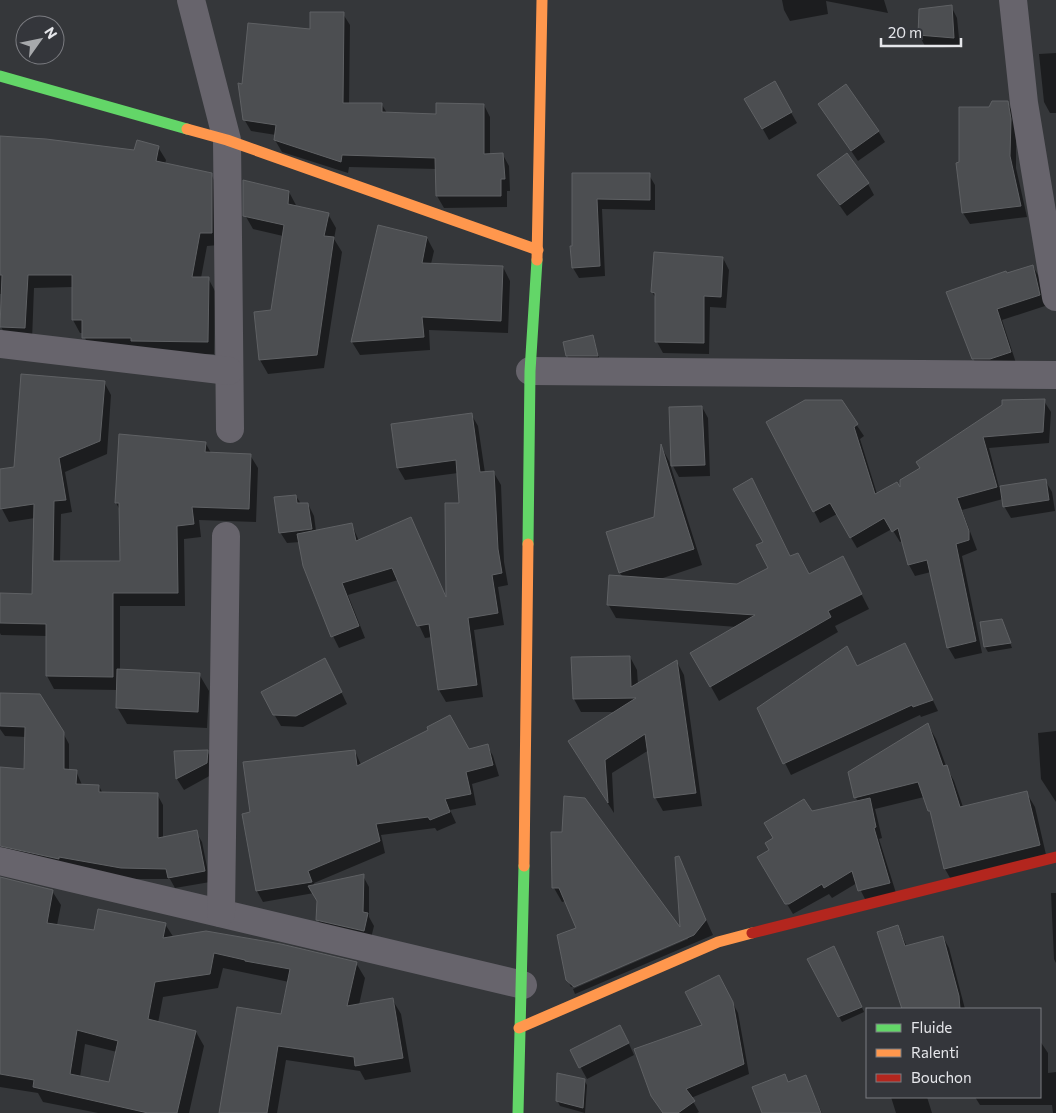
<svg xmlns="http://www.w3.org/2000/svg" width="1056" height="1113" font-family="Commissioner,sans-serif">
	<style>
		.shadow { fill: #0007; fill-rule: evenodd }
		.building { fill: #4c4e51; stroke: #5f6164; fill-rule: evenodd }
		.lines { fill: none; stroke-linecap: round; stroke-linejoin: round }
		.street { stroke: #67646c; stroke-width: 28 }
		.fast { stroke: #63d668; stroke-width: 11 }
		.slow { stroke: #ff974d; stroke-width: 11 }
		.jam { stroke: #b3261e; stroke-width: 11 }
	</style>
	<rect width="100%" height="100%" fill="#35373a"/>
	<g class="shadow">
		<polygon points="782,0 884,0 888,13 826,1 828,14 790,21 784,10"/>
		<polygon points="951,6 957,18 960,48 925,46 919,35"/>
		<polygon points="343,14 350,25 349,104 382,105 387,113 437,115 484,105 490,117 490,155 503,155 509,166 510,191 507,191 507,207 444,208 437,196 437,169 349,167 348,173 282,152 275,140 276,135 251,131 244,119 243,85 311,31"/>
		<polygon points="1056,53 1056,113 1050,113 1044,102 1039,54"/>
		<polygon points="774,83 797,123 769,140 746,99"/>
		<polygon points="1007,102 1014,114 1016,131 1016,168 1027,217 970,224 963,213 958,164 960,163 989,109"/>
		<polygon points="820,105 878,131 885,142 858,161"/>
		<polygon points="0,137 135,152 158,147 166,160 165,164 211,174 218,188 219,245 207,246 201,278 208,278 215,291 214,354 140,354 90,350 83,333 80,333 73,320 73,287 34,288 32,340 8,339 1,327 2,294 0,294"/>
		<polygon points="574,174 649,175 655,185 655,210 602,209 605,276 579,278 573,268"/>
		<polygon points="819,176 868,184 874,195 847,216"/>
		<polygon points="289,192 297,207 328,214 336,228 334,239 342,252 324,368 268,374 260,360 255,313 272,312 283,236 253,229 245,215"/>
		<polygon points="427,238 434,251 431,264 503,267 510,281 508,333 429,330 430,350 360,355 352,342"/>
		<polygon points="723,258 729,270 726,308 710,307 709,354 663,353 657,342 657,300 652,292"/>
		<polygon points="1033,266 1039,277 1045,306 1002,320 1016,363 979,370 973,358 1007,275"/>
		<polygon points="593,337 600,361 570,361 567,355"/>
		<polygon points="104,382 111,395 107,454 65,472 72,512 61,514 60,562 121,562 120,510 116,503 206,444 211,453 250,455 258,468 256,522 199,520 201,537 184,539 185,606 120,606 120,671 199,674 209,691 207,728 127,724 117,707 118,690 54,689 47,676 47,636 1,635 0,633 0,594 33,595 35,518 9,522 2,509 0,471 15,468"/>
		<polygon points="1044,401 1051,412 1049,443 989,448 999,487 1045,480 1052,492 1055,511 1011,518 1004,506 1003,499 962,510 977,550 962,556 982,653 955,659 948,647 931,572 915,576 909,565 903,541 900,542 892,529 857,548 837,514 820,523 814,511 841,402 864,436 860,439 877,494 902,491 902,480"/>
		<polygon points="702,407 708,418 710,476 679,477 673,466"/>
		<polygon points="471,414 478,426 485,473 494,473 501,485 504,562 508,585 498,587 504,625 474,630 483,697 446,702 439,690 432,637 425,638 398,580 348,595 365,638 339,648 333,636 300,542 287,543 280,532 296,496 301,504 308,504 314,516 316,531 352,525 359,541 410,519 447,599 461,504 458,473 405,480 398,468"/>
		<polygon points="662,448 669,461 702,565 657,580 737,585 769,568 752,479 791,558 809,575 850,572 869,609 835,626 838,632 719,701 692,653 737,627 616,618 608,604 623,577 620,573 655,517"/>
		<polygon points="1004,626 1012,648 988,652 985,647"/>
		<polygon points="911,655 938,711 921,717 920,715 791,775 758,709 857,667"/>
		<polygon points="630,657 637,670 638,685 677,662 684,675 702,806 663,811 655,797 649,750 612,773 614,813 577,755 617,712 581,712 574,699"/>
		<polygon points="331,671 347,704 303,727 281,726 274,714"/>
		<polygon points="0,695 63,733 69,744 69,771 76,771 82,785 99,786 103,794 157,794 163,805 163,838 196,832 202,842 210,882 175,888 170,879 128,879 0,857 0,769 25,771 26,737 5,736 0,729"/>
		<polygon points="928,725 936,739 946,766 954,781 963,807 1026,792 1035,807 1047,859 953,883 945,869 933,818 924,797 875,809 882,838 879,839 896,893 866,901 857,883 832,898 829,894 793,914 759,858 771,850 811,813 858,802 856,798"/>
		<polygon points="1056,731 1056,802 1041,779 1038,733"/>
		<polygon points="487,745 493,756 499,776 472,784 476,805 450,810 456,823 437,831 435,828 381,835 385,853 314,883 315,886 363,876 369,887 369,917 374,926 370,942 324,931 318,920 318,901 314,893 263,902 257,891 243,815 251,813 355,751 361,765 469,751"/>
		<polygon points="207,751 213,762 213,774 184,790 177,779 176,752"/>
		<polygon points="552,834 682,931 678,858 713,935 575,994 573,989 688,939 688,937 571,987 567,979 578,929 566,901 562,902 554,888"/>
		<path d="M0 878 52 891 61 905 57 925 95 932 165 924 174 938 356 963 365 978 359 1005 392 999 401 1014 411 1072 365 1080 360 1071 286 1060 277 1113H220L282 1015 289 982 223 968 218 988 163 997 158 1023 196 1032 204 1046 189 1113H98L43 1102 38 1093 0 1087ZM85 1044 117 1052 110 1084 80 1077Z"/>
		<polygon points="1051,893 1056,893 1056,963 1054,959"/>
		<polygon points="898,927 907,947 943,937 949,948 965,1009 904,1009 879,933"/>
		<polygon points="836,952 864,1012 842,1022 808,960"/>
		<polygon points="724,986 738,1013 749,1074 691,1098 699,1112 697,1113 663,1113"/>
		<polygon points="626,1037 634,1055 587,1079 571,1050"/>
		<polygon points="1040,1041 1048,1053 1048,1073 1056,1072 1056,1113 1053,1113 1052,1105 980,1105 975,1097 1040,1097"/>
		<polygon points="805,1076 822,1113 764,1113 788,1083"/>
		<polygon points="584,1080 587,1085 585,1113 560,1106 557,1100"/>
		<polygon points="891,1097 927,1097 932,1113 896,1113"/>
	</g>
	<g class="building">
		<polygon points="952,5 954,38 918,35 919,9"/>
		<polygon points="310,12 344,12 343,103 382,103 382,112 436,114 436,103 484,104 484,154 503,153 505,179 501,179 501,196 436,196 435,158 342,155 341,162 274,140 276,125 243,120 238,83 242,84 248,23 310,29"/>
		<polygon points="775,81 792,112 762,129 744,99"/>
		<polygon points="846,84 879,131 851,151 818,104"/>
		<polygon points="992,101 1008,101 1011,119 1010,156 1021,206 962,213 956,163 959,162 959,107 989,107"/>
		<polygon points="0,136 46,139 134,150 137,140 159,146 156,161 212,173 212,233 200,233 192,277 209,277 208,342 131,341 131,338 82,338 82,320 72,320 72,275 28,275 25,328 0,327 2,275 0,275"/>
		<polygon points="847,153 869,183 840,205 817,175"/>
		<polygon points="572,173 650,173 650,200 597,199 600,266 572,268 570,246 572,246"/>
		<polygon points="243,180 289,191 288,204 329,213 324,236 334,237 317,355 259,360 254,312 271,310 284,225 243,216"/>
		<polygon points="378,225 427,237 422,263 503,266 501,321 422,317 424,337 351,342"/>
		<polygon points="654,252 723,257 721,297 704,296 704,343 655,342 655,293 651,292"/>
		<polygon points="1033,265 1040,295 997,309 1011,352 990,359 972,359 946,292 1006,271 1007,273"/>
		<polygon points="593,335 598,356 566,356 563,342"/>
		<polygon points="21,374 105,381 100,441 59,458 66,500 54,501 53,561 120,561 119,503 115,503 119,434 206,442 205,452 251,454 249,509 192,507 194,524 177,526 178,593 113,593 113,677 46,676 46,624 0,623 0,593 32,594 34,504 0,509 0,469 14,467"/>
		<polygon points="1045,399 1043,432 983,437 997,487 957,498 969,531 969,540 956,544 976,641 947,648 927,560 908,565 898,528 892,532 884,518 850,538 830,503 813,512 766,422 805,400 842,400 858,424 854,427 875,494 897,482 900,487 900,480 920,468 916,462 1002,405 1002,400"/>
		<polygon points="702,406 705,465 671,466 669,407"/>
		<polygon points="472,413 480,472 494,471 498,549 502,573 492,575 498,613 468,618 477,685 438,690 429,624 417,626 392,568 342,583 359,626 331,637 303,566 297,534 352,523 356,541 411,517 446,597 445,503 459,503 456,460 397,468 391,424"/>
		<polygon points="661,444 694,549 619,573 606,532 654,517"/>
		<polygon points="752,478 790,556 798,553 809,574 843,556 862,594 828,611 831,617 710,687 690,653 755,615 607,605 609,575 737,584 768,568 756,545 763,542 733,489"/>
		<polygon points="1046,479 1049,500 1003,507 1000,486"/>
		<polygon points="296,495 297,503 308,503 312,529 279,533 274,497"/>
		<polygon points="1002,619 1011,643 984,647 980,622"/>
		<polygon points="905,643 933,700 913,707 912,705 783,764 757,708 847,646 857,666"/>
		<polygon points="630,656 631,687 677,660 696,793 654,798 645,734 605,760 608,803 568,741 636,698 573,699 571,657"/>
		<polygon points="325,658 342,692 296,716 273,715 261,692"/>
		<polygon points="117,669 200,673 198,712 116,708"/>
		<polygon points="0,693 40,694 64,732 64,769 77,770 76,784 99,785 99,792 158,793 158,838 197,830 205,871 168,878 166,869 121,868 59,857 59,859 0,846 0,767 24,769 25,727 0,726"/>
		<polygon points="450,715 469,749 488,744 493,765 466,772 471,794 445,799 450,812 430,820 428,817 376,824 380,841 308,871 312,882 256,891 242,814 250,812 243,762 355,750 357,766 428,730 427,727"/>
		<polygon points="928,723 943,766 947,765 960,807 1027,791 1040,845 944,869 930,811 928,811 918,782 854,798 848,772"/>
		<polygon points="208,750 207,763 176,779 174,751"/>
		<polygon points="564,796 585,798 680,927 675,857 679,856 706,920 694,935 574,987 566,980 557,935 576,928 559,888 552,888 551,832 562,832"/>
		<polygon points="870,798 876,827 874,828 890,883 858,891 852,871 824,888 822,884 789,904 785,904 757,857 769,850 765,843 773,838 764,823 804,799 812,811"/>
		<polygon points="364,874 363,912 368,913 364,931 316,920 317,901 308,886"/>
		<path d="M0 877 53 890 47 923 94 930 98 909 166 923 163 938 206 931 281 944 357 962 347 1006 393 998 403 1058 355 1066 354 1057 278 1046 267 1113H219L237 1007 281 1014 290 969 245 961V960L214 953 210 974 155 982 148 1019 196 1031 177 1113H148L33 1087 34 1080 0 1074ZM77 1030 118 1041 109 1082 70 1074Z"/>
		<polygon points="898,925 905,946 943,936 959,996 960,1009 902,1009 877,932"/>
		<polygon points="834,946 862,1007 838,1017 807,959"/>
		<polygon points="719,975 733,1002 744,1064 686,1089 695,1101 678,1113 663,1113 651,1096 634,1049 702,1025 685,992"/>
		<polygon points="620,1025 629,1043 579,1068 570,1050"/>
		<polygon points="557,1073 585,1079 583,1108 556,1101"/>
		<polygon points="785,1074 788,1082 806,1075 821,1113 762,1113 752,1087"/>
	</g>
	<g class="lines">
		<g class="street">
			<polyline points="191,0 227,140 230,429"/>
			<polyline points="1013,0 1024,103 1056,297"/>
			<polyline points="0,344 229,371"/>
			<polyline points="530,371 1056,375"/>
			<polyline points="0,861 523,985"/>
			<polyline points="221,913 226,536"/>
		</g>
		<g class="fast">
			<polyline points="0,76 187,129"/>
			<polyline points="528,544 530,371 537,260"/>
			<polyline points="518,1113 524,866"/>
		</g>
		<g class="slow">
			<polyline points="187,129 227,140 538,250"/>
			<polyline points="537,260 542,0"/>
			<polyline points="524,866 528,544"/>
			<polyline points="519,1028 718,942 752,933"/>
		</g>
		<polyline class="jam" points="752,933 1056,857"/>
	</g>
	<rect x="866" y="1008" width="175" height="90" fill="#34363b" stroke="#7b7c81"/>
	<rect x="876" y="1024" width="25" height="8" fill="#63d668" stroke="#7b7c81"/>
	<text x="911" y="1033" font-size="15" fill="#e5e6ea">Fluide</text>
	<rect x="876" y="1049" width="25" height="8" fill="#ff974d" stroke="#7b7c81"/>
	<text x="911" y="1058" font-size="15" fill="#e5e6ea">Ralenti</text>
	<rect x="876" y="1074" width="25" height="8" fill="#b3261e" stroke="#7b7c81"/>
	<text x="911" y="1083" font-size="15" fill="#e5e6ea">Bouchon</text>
	<g transform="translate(40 40) rotate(57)"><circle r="24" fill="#34363b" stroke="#7b7c81"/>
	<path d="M0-4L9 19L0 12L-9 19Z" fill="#a7a9ac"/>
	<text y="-8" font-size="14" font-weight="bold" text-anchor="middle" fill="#e5e6ea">N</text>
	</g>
	<path d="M881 38v8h80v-8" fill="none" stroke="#e5e6ea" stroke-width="2.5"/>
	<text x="888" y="38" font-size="15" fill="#e5e6ea" stroke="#34363b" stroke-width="4" paint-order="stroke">20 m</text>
</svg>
